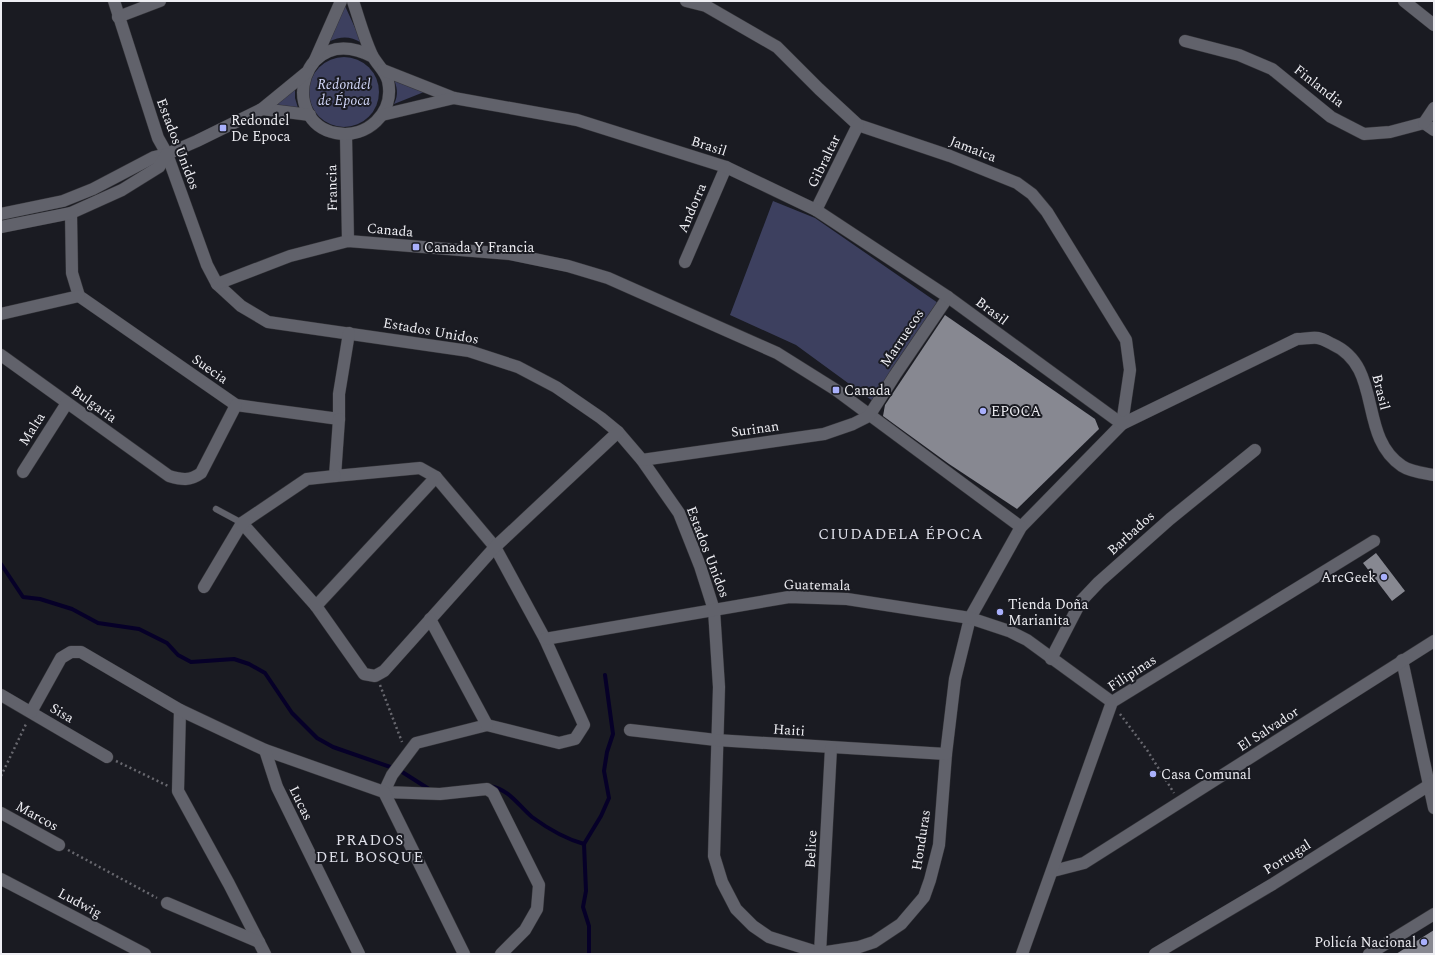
<svg xmlns="http://www.w3.org/2000/svg" width="1435" height="955" font-family="Spectral,serif">
	<style>
		.green { fill: #3d405f }
		.lines { fill: none; stroke-linecap: round; stroke-linejoin: round }
		.stream { stroke: #060028; stroke-width: 4 }
		.building { fill: #878891 }
		.lane-casing { stroke: #343439; stroke-width: 7 }
		.street-casing { stroke: #343439; stroke-width: 13 }
		.secondary-casing { stroke: #343439; stroke-width: 13 }
		.path { stroke: #68686f; stroke-width: 2.5; stroke-dasharray: 2 3; stroke-linecap: butt }
		.lane { stroke: #61626b; stroke-width: 6 }
		.street { stroke: #61626b; stroke-width: 12 }
		.secondary { stroke: #61626b; stroke-width: 12 }
		.poi-dot { fill: #a9b0fc; stroke: #1a1b22; stroke-width: 1.5 }
		.labels { text-anchor: middle; dominant-baseline: central; stroke-width: 4; stroke-linejoin: round; paint-order: stroke }
		.park-label { font-size: 14px; font-style: italic; fill: #d2d7f9; stroke: #1a1b22 }
		.street-label { font-size: 14px; fill: #eeeef3; stroke: #1a1b22 }
		.poi-label { font-size: 14px; fill: #eeeef3; stroke: #1a1b22; text-anchor: start }
		.neighbourhood-label { font-size: 15px; letter-spacing: 1px; fill: #dfe0ea; stroke: #1a1b22 }
	</style>
	<rect width="100%" height="100%" fill="#1a1b22"/>
	<g class="green">
		<path d="M345 6 362 43C349 36 342 36 328 42Z"/>
		<circle cx="344" cy="92" r="35"/>
		<path d="M393 77 424 92 394 104C399 94 397 87 393 77Z"/>
		<polygon points="295,88 295,98 298,108 272,104"/>
		<polygon points="773,201 815,218 938,303 874,402 796,345 730,315"/>
	</g>
	<g class="lines">
		<g class="stream">
			<polyline points="1,564 23,597 40,599 72,609 98,623 139,629 167,643 178,655 191,662 234,659 249,664 265,673 292,713 317,738 333,747 399,770 429,789"/>
			<path d="M490 786C510 790 518 805 532 817 547 828 566 839 584 844L586 891 583 907 589 926V954"/>
			<polyline points="584,844 601,816 609,798 604,771 607,752 613,734 605,675"/>
		</g>
	</g>
	<g class="building">
		<polygon points="945,315 1095,419 1099,429 1017,509 949,464 883,416 885,405"/>
		<polygon points="1376,553 1405,591 1392,601 1363,563"/>
		<polygon points="1434,930 1434,954 1396,954"/>
	</g>
	<g class="lines">
		<g class="lane-casing">
			<polyline id="lane" points="216,509 242,523"/>
		</g>
		<g class="street-casing">
			<g id="street">
				<polyline points="114,1 158,138 167,154 207,265 217,284 241,306 268,322 469,351 518,367 556,387 601,418 618,432 642,460 679,513 700,566 714,610 719,687 714,856 722,882 736,909 753,926 769,937 820,953 859,947 874,942 901,924 924,897 930,880 939,845 946,754 955,679 970,618 1021,527 1122,424 1130,370 1126,340 1047,212 1032,194 1017,183 950,156 858,125 819,89 777,47 706,6 686,1"/>
				<polyline points="1404,1 1434,25"/>
				<polyline points="118,17 160,1"/>
				<polyline points="1185,41 1239,55 1272,69 1331,117 1364,134 1390,132 1424,123 1434,130"/>
				<polyline points="1424,123 1434,108"/>
				<polyline points="346,135 348,241"/>
				<polyline points="816,210 858,125"/>
				<polyline points="71,213 72,273 79,296 236,405 339,419 339,394 349,333"/>
				<polyline points="685,262 726,167"/>
				<polyline points="217,284 290,256 348,241 510,254 568,266 608,278 777,353 836,390 1021,527"/>
				<polyline points="1,314 79,296"/>
				<path d="M1 355 169 476C182 480 190 481 201 473L236 405"/>
				<polyline points="339,419 335,476 420,468 436,477 495,547 545,639 584,725 575,739 559,743 487,725 416,743 392,775 384,792 440,794 487,789 493,793 539,885 537,909 525,930 501,954"/>
				<polyline points="642,460 824,434 853,424 869,416 895,375 948,297"/>
				<polyline points="23,472 67,403"/>
				<polyline points="242,523 316,606 364,674 375,676 384,671 495,547 618,432"/>
				<polyline points="204,587 242,523 307,479 335,476"/>
				<polyline points="316,606 436,477"/>
				<polyline points="430,619 487,725"/>
				<polyline points="545,639 789,597 847,599 970,618 1009,631 1027,640 1112,702"/>
				<polyline points="1051,659 1081,601 1099,582 1170,519 1255,450"/>
				<polyline points="1402,660 1434,808"/>
				<polyline points="1,695 107,757"/>
				<polyline points="180,710 178,791 229,884 265,954"/>
				<polyline points="31,712 61,658 71,652 81,652 180,710 265,750 384,792 464,954"/>
				<polyline points="630,730 716,740 946,754"/>
				<polyline points="265,750 277,787 359,954"/>
				<polyline points="1,813 59,845"/>
				<polyline points="1053,871 1084,863 1434,641"/>
				<polyline points="1,879 145,954"/>
				<polyline points="167,903 259,942"/>
				<polyline points="820,953 831,748"/>
				<polyline points="1022,954 1112,702 1374,541"/>
				<polyline points="1155,954 1273,884 1434,782"/>
				<polyline points="1369,954 1434,914"/>
			</g>
		</g>
		<g class="secondary-casing">
			<g id="secondary">
				<path d="M353 1C359 19 364 38 372 55 377 65 385 70 388 81 395 113 367 139 336 133 278 122 301 19 373 57"/>
				<polyline points="315,60 341,1"/>
				<path d="M383 70 454 98 577 120 726 167 816 210 948 297 1122 424 1297 339C1304 339 1312 337 1318 338 1323 339 1328 342 1332 344 1384 367 1357 436 1402 466 1411 472 1424 473 1434 475"/>
				<polyline points="262,109 310,115"/>
				<polyline points="382,115 454,98"/>
				<polyline points="1,214 63,201 93,189 154,157 167,154 197,141 262,109 306,73"/>
				<polyline points="1,227 71,213 122,190 159,167 167,154"/>
			</g>
		</g>
		<g class="path">
			<polyline points="380,685 402,742"/>
			<polyline points="1120,714 1147,750 1174,793"/>
			<polyline points="116,761 168,786"/>
			<polyline points="1,776 27,722"/>
			<polyline points="68,850 157,898"/>
		</g>
		<use href="#lane" class="lane"/>
		<use href="#street" class="street"/>
		<use href="#secondary" class="secondary"/>
	</g>
	<g class="poi-dot">
		<rect x="219" y="124" width="8" height="8" rx="2"/>
		<rect x="412" y="243" width="8" height="8" rx="2"/>
		<rect x="832" y="386" width="8" height="8" rx="2"/>
		<circle cx="983" cy="411" r="4"/>
		<circle cx="1384" cy="577" r="4"/>
		<circle cx="1000" cy="612" r="4"/>
		<circle cx="1153" cy="774" r="4"/>
		<circle cx="1424" cy="942" r="4"/>
	</g>
	<g class="labels">
		<g class="park-label">
			<text x="344" y="84">Redondel<tspan x="344" dy="16">de Época</tspan></text>
		</g>
		<g class="street-label">
			<text transform="translate(1319 86) rotate(38)">Finlandia</text>
			<text transform="translate(178 144) rotate(69)">Estados Unidos</text>
			<text transform="translate(709 146) rotate(18)">Brasil</text>
			<text transform="translate(973 149) rotate(21)">Jamaica</text>
			<text transform="translate(824 161) rotate(-64)">Gibraltar</text>
			<text transform="translate(332 188) rotate(-91)">Francia</text>
			<text transform="translate(692 208) rotate(-67)">Andorra</text>
			<text transform="translate(390 230) rotate(5)">Canada</text>
			<text transform="translate(992 311) rotate(37)">Brasil</text>
			<text transform="translate(431 331) rotate(10)">Estados Unidos</text>
			<text transform="translate(902 338) rotate(-56)">Marruecos</text>
			<text transform="translate(210 369) rotate(35)">Suecia</text>
			<text transform="translate(1381 392) rotate(76)">Brasil</text>
			<text transform="translate(94 404) rotate(36)">Bulgaria</text>
			<text transform="translate(32 429) rotate(-58)">Malta</text>
			<text transform="translate(755 429) rotate(-8)">Surinan</text>
			<text transform="translate(1131 533) rotate(-42)">Barbados</text>
			<text transform="translate(708 552) rotate(69)">Estados Unidos</text>
			<text transform="translate(817 585) rotate(1)">Guatemala</text>
			<text transform="translate(1132 673) rotate(-33)">Filipinas</text>
			<text transform="translate(62 713) rotate(30)">Sisa</text>
			<text transform="translate(1268 729) rotate(-33)">El Salvador</text>
			<text transform="translate(789 730) rotate(4)">Haiti</text>
			<text transform="translate(301 803) rotate(64)">Lucas</text>
			<text transform="translate(37 816) rotate(29)">Marcos</text>
			<text transform="translate(921 840) rotate(-81)">Honduras</text>
			<text transform="translate(811 849) rotate(-87)">Belice</text>
			<text transform="translate(1287 857) rotate(-32)">Portugal</text>
			<text transform="translate(80 903) rotate(28)">Ludwig</text>
		</g>
		<g class="poi-label">
			<text x="231" y="120">Redondel<tspan x="231" dy="16">De Epoca</tspan></text>
			<text x="424" y="247">Canada Y Francia</text>
			<text x="844" y="390">Canada</text>
			<text x="991" y="411">EPOCA</text>
			<text x="1376" y="577" text-anchor="end">ArcGeek</text>
			<text x="1008" y="604">Tienda Doña<tspan x="1008" dy="16">Marianita</tspan></text>
			<text x="1161" y="774">Casa Comunal</text>
			<text x="1416" y="942" text-anchor="end">Policía Nacional</text>
		</g>
		<g class="neighbourhood-label">
			<text x="901" y="534">CIUDADELA ÉPOCA</text>
			<text x="370" y="840">PRADOS<tspan x="370" dy="17">DEL BOSQUE</tspan></text>
		</g>
	</g>
	<rect width="1435" height="955" fill="none" stroke="#eeeef3" stroke-width="4"/>
</svg>
